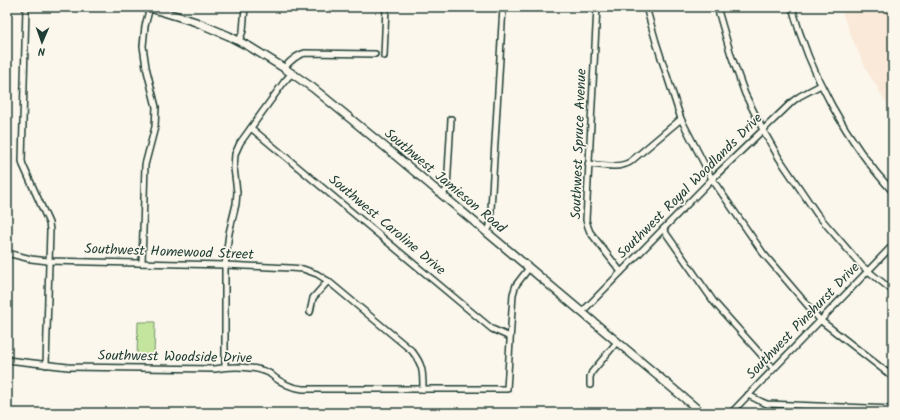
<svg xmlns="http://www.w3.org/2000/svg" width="900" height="420" font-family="Kalam,sans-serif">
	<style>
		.built { fill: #fae9d8 }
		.green { fill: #c4e59e; stroke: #729169 }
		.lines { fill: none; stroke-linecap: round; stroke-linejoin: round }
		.minor-casing { stroke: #1f3d34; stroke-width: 8 }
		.tertiary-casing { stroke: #1f3d34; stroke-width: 10 }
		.minor { stroke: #fbf7ec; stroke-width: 5 }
		.tertiary { stroke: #fbf7ec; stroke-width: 7 }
		.labels { text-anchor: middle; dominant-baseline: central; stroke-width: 3.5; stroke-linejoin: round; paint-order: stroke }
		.street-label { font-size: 14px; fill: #1f3d34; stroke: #fbf7ec }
	</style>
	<rect width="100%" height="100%" fill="#fbf7ec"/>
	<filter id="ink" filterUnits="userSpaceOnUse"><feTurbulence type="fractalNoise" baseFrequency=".025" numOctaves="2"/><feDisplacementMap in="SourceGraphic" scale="8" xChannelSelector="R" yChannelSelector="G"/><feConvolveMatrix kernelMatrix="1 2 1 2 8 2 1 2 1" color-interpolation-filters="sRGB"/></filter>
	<g filter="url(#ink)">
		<polygon class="built" points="840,7 893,7 893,113 868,73 851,36"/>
		<polygon class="green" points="138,322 155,322 154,356 137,355"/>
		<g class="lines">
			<g class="minor-casing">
				<g id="minor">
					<polyline points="26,7 22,161 23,165 49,223 50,230 46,365"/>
					<polyline points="597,7 586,220 588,227 590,232 621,272"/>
					<polyline points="646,7 656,42 681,119 712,179 763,253 820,320 893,377"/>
					<polyline points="717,7 731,55 745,94 763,130 779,158 817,214 862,266 893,291"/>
					<path d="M792 7C809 72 847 142 893 192"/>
					<polyline points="239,41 243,31 245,7"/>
					<polyline points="384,56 386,7"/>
					<path d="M284 68C290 61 296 55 305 53L375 54"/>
					<polyline points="251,128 492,329 510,337"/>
					<path d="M588 164C602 165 618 169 630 162L681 119"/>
					<polyline points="442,195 447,189 451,119"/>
					<polyline points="663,229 714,302 773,368"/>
					<polyline points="487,232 490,226 503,7"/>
					<path d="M7 253 31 259 48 261 225 265 290 268 303 269 317 274 328 281 412 351C423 365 423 372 423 389"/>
					<polyline points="142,263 145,165 155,127 156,107 146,67 143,46 145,26 150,7"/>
					<polyline points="310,312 313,298 328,281"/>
					<polyline points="582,312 712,179 793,101 800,96 821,85"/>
					<path d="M7 360 68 367 215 369C231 366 254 366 269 373 273 376 277 380 282 382 288 386 295 388 303 389H507L513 294 516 285 529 268"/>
					<polyline points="225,367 225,265 229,233 236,204 237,192 234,168 235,154 240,143 284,82 292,73"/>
					<polyline points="590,385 590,377 592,372 617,342"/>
					<polyline points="748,395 762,402 767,404 893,409"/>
					<polyline points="731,413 893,245"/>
				</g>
			</g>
			<g class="tertiary-casing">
				<polyline id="tertiary" points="147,7 196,22 229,36 250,47 284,68 313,88 390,151 702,413"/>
			</g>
			<use href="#minor" class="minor"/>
			<use href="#tertiary" class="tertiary"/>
		</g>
	</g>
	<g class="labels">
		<g class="street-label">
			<text transform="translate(579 144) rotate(-88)">Southwest Spruce Avenue</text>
			<text transform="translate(445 181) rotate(40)">Southwest Jamieson Road</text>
			<text transform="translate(690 186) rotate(-45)">Southwest Royal Woodlands Drive</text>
			<text transform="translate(387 225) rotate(40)">Southwest Caroline Drive</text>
			<text transform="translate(169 252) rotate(2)">Southwest Homewood Street</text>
			<text transform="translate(803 321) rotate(-46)">Southwest Pinehurst Drive</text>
			<text transform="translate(175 357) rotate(1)">Southwest Woodside Drive</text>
		</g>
	</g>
	<rect width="900" height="420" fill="none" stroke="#fbf7ec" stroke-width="24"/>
	<rect x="12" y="12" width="876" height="396" fill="none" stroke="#1f3d34" stroke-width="1.5" filter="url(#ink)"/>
	<g transform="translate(42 42) rotate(182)" stroke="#fbf7ec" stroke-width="3" paint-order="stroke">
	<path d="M0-3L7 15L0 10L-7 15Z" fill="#1f3d34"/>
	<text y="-6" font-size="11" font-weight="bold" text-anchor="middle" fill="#1f3d34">N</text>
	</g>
</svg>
